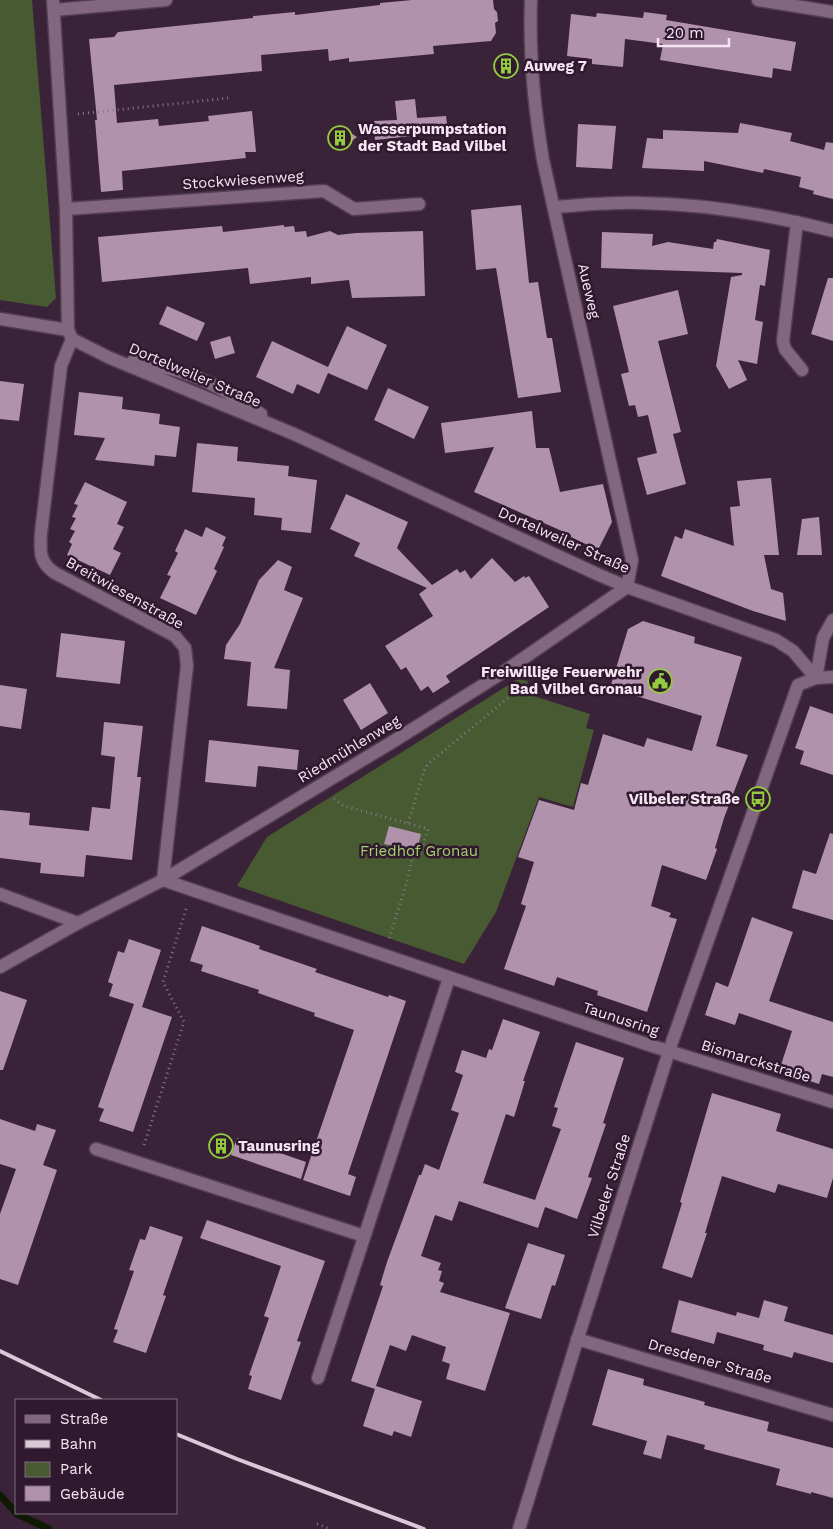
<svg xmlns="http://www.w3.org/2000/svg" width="833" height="1529" font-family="'Work Sans',sans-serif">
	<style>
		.green { fill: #475a31 }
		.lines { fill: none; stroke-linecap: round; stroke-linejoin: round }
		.stream { stroke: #101904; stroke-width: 7 }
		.building { fill: #b092ac }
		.minor-casing { stroke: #543f52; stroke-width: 15 }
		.path { stroke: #8a7688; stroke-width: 3; stroke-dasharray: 1 4; stroke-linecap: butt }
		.minor { stroke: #83677f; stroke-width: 12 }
		.rail { stroke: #d9c8d6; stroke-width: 4 }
		.labels { text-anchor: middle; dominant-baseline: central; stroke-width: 5; stroke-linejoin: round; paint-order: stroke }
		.poi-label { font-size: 15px; font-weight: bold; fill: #f5e5f2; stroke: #30192e; text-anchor: start }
		.street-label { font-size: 15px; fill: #f5e5f2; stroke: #30192e }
		.park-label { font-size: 15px; fill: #a5d16e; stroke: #30192e }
	</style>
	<rect width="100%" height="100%" fill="#3a2338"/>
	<g class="green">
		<polygon points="0,0 32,0 56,298 47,307 0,300"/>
		<polygon points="518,679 528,681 527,685 538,689 537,697 590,714 586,728 594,730 573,807 539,797 496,912 464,964 237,886 267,837"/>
	</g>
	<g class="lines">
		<polyline class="stream" points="0,1495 17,1514 49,1529"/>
	</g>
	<g class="building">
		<polygon points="412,0 493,0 494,9 497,12 498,21 495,23 496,33 491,41 433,46 434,54 349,62 349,58 329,61 328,49 261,55 262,71 114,85 117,123 158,119 159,126 209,121 208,116 252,111 256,152 245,152 246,158 122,171 123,190 101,192 95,120 97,120 89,39 114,37 118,32 253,18 253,16 295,12 295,15 380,5 380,3"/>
		<polygon points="644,12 667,15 666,20 796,42 791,71 773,68 772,78 660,60 663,44 625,39 623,67 592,64 592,59 567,56 571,14 596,17 597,13 643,18"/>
		<polygon points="415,99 417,118 446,116 448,132 375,140 374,121 397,120 395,101"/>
		<polygon points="740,123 792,133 790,141 824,150 826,142 833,143 833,199 813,194 814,191 799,187 801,177 764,169 763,173 704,161 704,171 642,168 647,138 663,139 663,130 738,133"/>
		<polygon points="578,124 616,126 612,169 576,167"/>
		<polygon points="338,127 343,128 357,137 344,147 338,148 330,144 330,136 333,130"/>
		<polygon points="521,205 529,283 538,282 547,338 552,338 561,392 518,398 496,268 476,270 471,210"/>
		<polygon points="284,225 284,227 294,226 295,232 306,231 307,237 330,231 338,235 356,233 423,231 425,296 352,298 349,280 311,284 311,277 250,284 248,268 102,282 98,237 222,226 223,232"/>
		<polygon points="602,232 653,234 652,246 668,242 713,249 714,242 716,242 717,239 770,250 765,286 760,285 755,320 763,322 757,364 738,360 747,380 729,389 716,366 731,277 742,275 742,273 601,268"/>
		<polygon points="828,278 833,278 833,341 811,334"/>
		<polygon points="678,290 688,334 658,341 681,432 673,434 686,484 647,495 637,458 657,453 648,415 638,417 635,405 629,406 621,374 629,372 613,306"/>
		<polygon points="167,306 205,323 197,341 159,324"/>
		<polygon points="347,326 387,345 367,390 328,373 319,394 297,384 293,394 256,377 272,341 328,367"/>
		<polygon points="230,336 235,353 215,359 210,342"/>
		<polygon points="0,381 24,384 19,421 0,419"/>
		<polygon points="388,388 429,407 414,439 374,420"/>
		<polygon points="79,392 123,397 122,409 160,414 159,424 180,427 176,457 155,455 154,466 95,460 105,438 74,435"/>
		<polygon points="532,411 536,448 549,448 560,492 603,484 612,522 598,550 571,537 571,535 474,492 494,447 445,453 441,423"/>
		<polygon points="197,443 238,447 237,461 289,466 288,476 317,480 311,533 281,530 282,518 254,515 255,498 192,492"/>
		<polygon points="771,478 779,555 764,555 771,589 783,593 786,621 753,611 661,576 675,536 682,539 685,529 734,546 730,507 740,506 737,481"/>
		<polygon points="85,482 127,502 117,524 124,527 113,549 121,553 110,575 67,555 72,544 69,542 75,531 70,529 76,518 72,517 78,505 74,504"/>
		<polygon points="346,494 408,522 397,548 432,585 457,569 460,573 465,570 471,579 492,558 515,582 524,576 525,578 529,576 549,607 446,676 450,682 433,693 428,686 421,691 406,667 401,670 385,646 433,616 419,594 427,588 354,556 360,543 330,529"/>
		<polygon points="819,517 822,555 797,555 802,519"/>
		<polygon points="206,527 226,537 222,546 224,547 214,569 217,571 196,615 160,598 171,576 167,575 178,553 175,551 185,529 202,537"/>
		<polygon points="278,560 292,567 284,590 303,598 274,668 290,670 287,709 247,706 251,662 224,659 226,645 240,624 259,580"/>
		<polygon points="643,621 695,637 694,643 742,657 716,746 748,755 724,818 715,848 717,849 706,880 662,865 651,906 671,913 669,917 677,919 647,1012 597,995 598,991 557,977 554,986 504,969 526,906 521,904 534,862 518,857 539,800 574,810 581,783 588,785 603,734 644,747 647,738 692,751 702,716 610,688 628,629"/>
		<polygon points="61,633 125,641 120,684 56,677"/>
		<polygon points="370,683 388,713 361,730 343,700"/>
		<polygon points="0,685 27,689 21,729 0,726"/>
		<polygon points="810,706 833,714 833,775 800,764 804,751 795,748"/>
		<polygon points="104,722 143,726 137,777 141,777 132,860 86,855 84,877 40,873 41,863 0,858 0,810 30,813 29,825 89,831 92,807 110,809 115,757 101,755"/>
		<polygon points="209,740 299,750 297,770 258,766 256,787 205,782"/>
		<polygon points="389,826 421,834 417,851 384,844"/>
		<polygon points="830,833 833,834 833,920 792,908 803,870 816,874"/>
		<polygon points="752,917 793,932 769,1001 833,1022 833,1077 822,1074 819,1084 779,1071 792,1031 739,1013 735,1025 705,1015 716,982 728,987"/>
		<polygon points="202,926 260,946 259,949 317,969 315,972 388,997 389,995 406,1001 348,1174 356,1177 350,1196 303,1180 354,1030 314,1016 315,1013 258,993 259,990 201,971 203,965 190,961"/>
		<polygon points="129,939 161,950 142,1007 172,1017 133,1132 99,1121 104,1109 98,1107 134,1004 109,996 113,984 108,982 118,951 124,953"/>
		<polygon points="0,991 27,1000 3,1070 0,1070"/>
		<polygon points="503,1019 540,1032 523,1081 525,1081 514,1117 506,1114 483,1183 535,1200 561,1129 552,1126 558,1108 554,1107 576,1042 624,1058 603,1123 606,1124 588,1177 592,1178 577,1219 545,1207 538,1228 459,1201 452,1221 435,1215 421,1256 441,1263 438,1270 442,1271 439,1281 444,1283 440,1292 510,1313 485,1391 446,1379 450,1364 442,1361 446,1347 412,1335 406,1351 390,1345 376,1386 422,1401 411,1437 394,1431 392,1436 363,1426 375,1389 351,1381 383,1286 380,1285 387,1262 419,1175 421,1175 425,1164 439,1170 459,1113 451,1110 463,1075 455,1072 462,1050 486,1058 489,1049 492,1050"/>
		<polygon points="712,1093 781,1114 776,1131 833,1149 833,1178 827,1198 778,1184 775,1193 722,1176 705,1233 707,1233 692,1278 662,1268 682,1203 680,1202"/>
		<polygon points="0,1119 35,1131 37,1124 56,1130 43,1165 57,1170 18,1285 0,1279 0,1214 16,1169 0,1164"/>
		<polygon points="237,1138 306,1162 301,1179 231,1155"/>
		<polygon points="207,1220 325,1261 297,1341 301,1342 281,1400 248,1389 252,1376 249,1375 269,1318 264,1316 281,1266 200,1238"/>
		<polygon points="150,1226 183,1237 163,1295 166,1296 146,1353 113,1342 118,1330 114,1329 134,1271 129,1270 140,1239 145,1240"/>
		<polygon points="528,1243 565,1255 555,1286 552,1285 541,1319 505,1308"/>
		<polygon points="679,1300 736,1316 737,1312 759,1318 764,1300 788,1307 784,1321 833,1335 833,1363 794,1352 792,1358 763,1350 764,1345 717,1332 714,1344 671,1332"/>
		<polygon points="608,1369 644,1379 643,1385 705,1402 704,1405 769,1422 767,1431 833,1448 833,1498 811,1492 811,1494 776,1485 780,1469 704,1449 705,1445 667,1435 661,1459 643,1454 647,1441 592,1425"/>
	</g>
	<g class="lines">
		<g class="minor-casing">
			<g id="minor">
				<polyline points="53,0 66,209 68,330 72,339"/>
				<polyline points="758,0 833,12"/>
				<polyline points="54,10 166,0"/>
				<path d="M554 207C583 205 612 202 641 203 706 204 771 215 833 231"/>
				<polyline points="66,209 324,191 354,209 419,204"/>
				<polyline points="797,222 783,341 785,349 802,370"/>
				<polyline points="0,319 68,330"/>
				<path d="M72 339 61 366 41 533C40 552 39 562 55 573L175 636 185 648 187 666 163 880 652 1046 833 1102"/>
				<polyline points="72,339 110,358 294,434 597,574 627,587 776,640 793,651 816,678"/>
				<path d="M133 361C153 365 174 369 193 376 217 385 239 400 261 414"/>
				<polyline points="816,678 823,638 833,620"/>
				<polyline points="0,894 78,923"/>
				<path d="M0 967 78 923 163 880 389 744 502 673 627 587 632 560 543 160C534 107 529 55 531 0"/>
				<polyline points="96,1149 364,1236"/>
				<polyline points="577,1339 833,1415"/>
				<polyline points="318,1378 449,978"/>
				<polyline points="519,1529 575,1347 672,1042 798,685 816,678 833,677"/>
			</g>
		</g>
		<g class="path">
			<polyline points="78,114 229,98"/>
			<polyline points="334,799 344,806 428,829 420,856 413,855 406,885 389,939"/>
			<polyline points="408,823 424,771 428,764 515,692 512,687"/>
			<polyline points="144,1145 184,1022 163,982 187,906"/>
			<polyline points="317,1524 330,1529"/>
		</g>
		<use href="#minor" class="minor"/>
		<g class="rail">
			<polyline points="0,1351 101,1400"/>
			<polyline points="176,1434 237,1459 424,1529"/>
		</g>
	</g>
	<defs>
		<g id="building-ring" transform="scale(1.25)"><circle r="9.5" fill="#30192e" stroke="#93cc3d" stroke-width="1.5"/><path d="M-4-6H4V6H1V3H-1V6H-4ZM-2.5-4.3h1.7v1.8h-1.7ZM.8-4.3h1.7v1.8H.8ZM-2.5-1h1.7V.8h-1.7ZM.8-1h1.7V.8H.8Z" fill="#93cc3d"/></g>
		<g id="civic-ring" transform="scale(1.25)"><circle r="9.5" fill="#30192e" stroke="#93cc3d" stroke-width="1.5"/><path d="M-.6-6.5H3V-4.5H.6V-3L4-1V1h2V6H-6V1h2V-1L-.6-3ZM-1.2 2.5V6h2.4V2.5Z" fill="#93cc3d"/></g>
		<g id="bus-ring" transform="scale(1.25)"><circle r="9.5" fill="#30192e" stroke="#93cc3d" stroke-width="1.5"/><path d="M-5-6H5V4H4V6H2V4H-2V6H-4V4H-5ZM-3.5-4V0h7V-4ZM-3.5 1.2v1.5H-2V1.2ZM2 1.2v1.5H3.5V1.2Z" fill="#93cc3d"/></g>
	</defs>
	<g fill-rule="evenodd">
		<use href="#building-ring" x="506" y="66"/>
		<use href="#building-ring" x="340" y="138"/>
		<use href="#civic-ring" x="660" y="681"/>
		<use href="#bus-ring" x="758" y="799"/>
		<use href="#building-ring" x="221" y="1146"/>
	</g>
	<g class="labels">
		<g class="poi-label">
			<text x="524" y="66">Auweg 7</text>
			<text x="358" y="129">Wasserpumpstation<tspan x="358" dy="17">der Stadt Bad Vilbel</tspan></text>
			<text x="642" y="672" text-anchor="end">Freiwillige Feuerwehr<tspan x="642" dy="17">Bad Vilbel Gronau</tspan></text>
			<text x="740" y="799" text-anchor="end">Vilbeler Straße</text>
			<text x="238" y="1146">Taunusring</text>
		</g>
		<g class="street-label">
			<text transform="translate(243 180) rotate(-4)">Stockwiesenweg</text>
			<text transform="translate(589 291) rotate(77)">Aueweg</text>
			<text transform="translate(195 375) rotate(23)">Dortelweiler Straße</text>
			<text transform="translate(564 540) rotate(24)">Dortelweiler Straße</text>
			<text transform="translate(125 593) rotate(29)">Breitwiesenstraße</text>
			<text transform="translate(349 749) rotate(-31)">Riedmühlenweg</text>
			<text transform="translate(621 1019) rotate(18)">Taunusring</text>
			<text transform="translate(756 1061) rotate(17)">Bismarckstraße</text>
			<text transform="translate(609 1186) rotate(-72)">Vilbeler Straße</text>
			<text transform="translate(710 1361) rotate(16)">Dresdener Straße</text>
		</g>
		<g class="park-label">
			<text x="419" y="851">Friedhof Gronau</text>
		</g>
	</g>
	<rect x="15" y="1399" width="162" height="115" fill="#30192e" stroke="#7f6b7c"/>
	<rect x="25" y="1415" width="25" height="8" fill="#83677f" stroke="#7f6b7c"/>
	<text x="60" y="1424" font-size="15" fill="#f5e5f2">Straße</text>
	<rect x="25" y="1440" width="25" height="8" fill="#d9c8d6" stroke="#7f6b7c"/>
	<text x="60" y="1449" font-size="15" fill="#f5e5f2">Bahn</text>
	<rect x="25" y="1462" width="25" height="15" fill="#475a31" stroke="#7f6b7c"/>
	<text x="60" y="1474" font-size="15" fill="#f5e5f2">Park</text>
	<rect x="25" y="1486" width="25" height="15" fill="#b092ac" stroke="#7f6b7c"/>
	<text x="60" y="1499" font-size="15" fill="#f5e5f2">Gebäude</text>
	<path d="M658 38v8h71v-8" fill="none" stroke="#f5e5f2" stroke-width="2.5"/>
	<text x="666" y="38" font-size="15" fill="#f5e5f2" stroke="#30192e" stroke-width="4" paint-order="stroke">20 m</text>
</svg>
